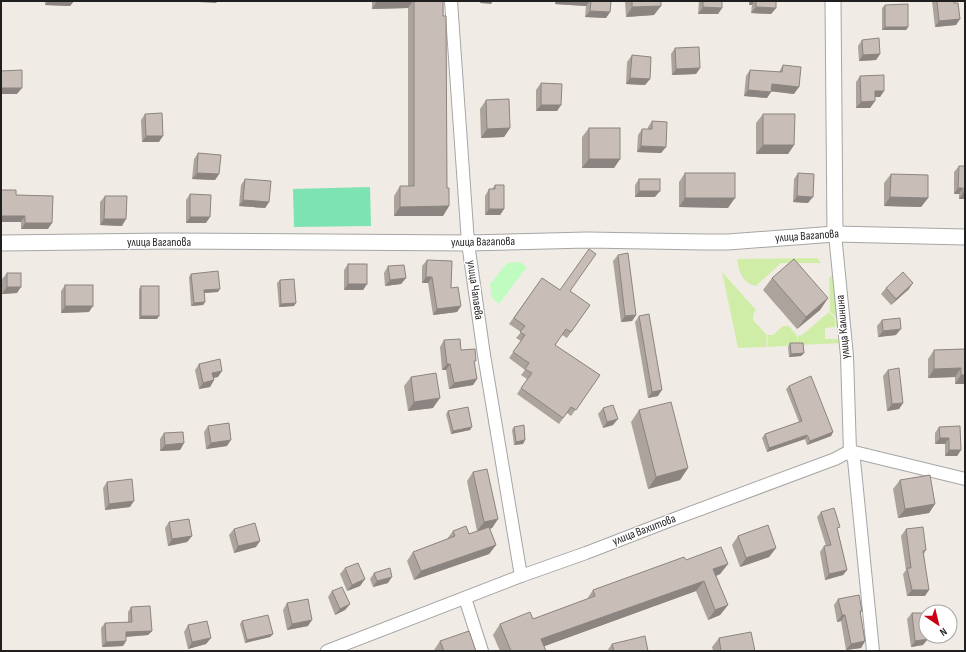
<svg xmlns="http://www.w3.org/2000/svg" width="966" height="652" font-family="'Sofia Sans Condensed',sans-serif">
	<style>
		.grass { fill: #d0eda8 }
		.park { fill: #c0fcbf }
		.pitch { fill: #7ee3b3 }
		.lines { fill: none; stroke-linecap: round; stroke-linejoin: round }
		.minor-casing { stroke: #a6a6a6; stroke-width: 14 }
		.tertiary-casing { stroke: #a6a6a6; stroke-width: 17 }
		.minor { stroke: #fff; stroke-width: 12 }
		.tertiary { stroke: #fff; stroke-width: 15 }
		.wall { fill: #aca39d }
		.shaded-wall { fill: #8c8480 }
		.building { fill: #c8bdb7; stroke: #8c8480 }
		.labels { text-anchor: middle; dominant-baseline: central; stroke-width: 3; stroke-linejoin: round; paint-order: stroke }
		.street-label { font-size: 12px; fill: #1f1f1f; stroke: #fff }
	</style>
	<rect width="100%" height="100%" fill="#f0ebe4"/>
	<g class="grass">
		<path d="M817 258 821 263H781L756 286C742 283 739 271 737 259Z"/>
		<polygon points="722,272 756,310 754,312 753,320 767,335 766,347 738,348"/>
		<polygon points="832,276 839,285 842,343 798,345 798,336 802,335 829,312 835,318 835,327 825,328 825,339 839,339 838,327 836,327 836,318 830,311 829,278"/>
		<polygon points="783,326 789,326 797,336 798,345 767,347 768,335 773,335"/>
	</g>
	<polygon class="park" points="520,262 527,267 499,304 492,298 490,284 507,263"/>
	<polygon class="pitch" points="370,187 371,226 294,227 293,189"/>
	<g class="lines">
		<g class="minor-casing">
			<g id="minor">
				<polyline points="451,1 468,243 484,355 521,576"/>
				<polyline points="835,234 847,356 850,451 854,460 873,651"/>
				<polyline points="465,598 482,651"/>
				<polyline points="327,651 521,576 586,553 674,519 835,459 850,451 965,479"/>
			</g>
		</g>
		<g class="tertiary-casing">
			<g id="tertiary">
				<polyline points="833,1 835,234"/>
				<polyline points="1,243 168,241 468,243 587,240 705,242 728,242 835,234 965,237"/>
			</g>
		</g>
		<use href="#minor" class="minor"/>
		<use href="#tertiary" class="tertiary"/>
	</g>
	<g class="wall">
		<polygon points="45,1 74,1 70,6 45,5"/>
		<polygon points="372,1 443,1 447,188 449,206 443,216 394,216 394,196 400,186 408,186 408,8 372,9"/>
		<polygon points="555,1 611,1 610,12 606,18 585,17 586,6 555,4"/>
		<polygon points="625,1 661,1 654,15 626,17"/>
		<polygon points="699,1 722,1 722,8 718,14 698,14"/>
		<polygon points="749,1 776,1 776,8 771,14 751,13 752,5 749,5"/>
		<polygon points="932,1 954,1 954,3 960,19 956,25 935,27"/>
		<polygon points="885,5 908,27 906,30 882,30 882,8"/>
		<polygon points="862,40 880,54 876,60 859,61 858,46"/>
		<polygon points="675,48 700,68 696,74 672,75 671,54"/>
		<polygon points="632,55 650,79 645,85 626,84 627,62"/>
		<polygon points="783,65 794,94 771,91 767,98 744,96 746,76 750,70 779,72"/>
		<polygon points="860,76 884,91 880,97 875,97 875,101 870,108 856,108 856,82"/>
		<polygon points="541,83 561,105 557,111 536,111 536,90"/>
		<polygon points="486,100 510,128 504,137 481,138 480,109"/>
		<polygon points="145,114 159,142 142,142 141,120"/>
		<polygon points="763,114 794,145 788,154 756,154 756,123"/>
		<polygon points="652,121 666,147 661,153 637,152 638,135 642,129 648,129 648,127"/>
		<polygon points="589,128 620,159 614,168 582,168 582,137"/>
		<polygon points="198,153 219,174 215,180 192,179 194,159"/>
		<polygon points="959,166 965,166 965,199 959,199 959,194 954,194 954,172"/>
		<polygon points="685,173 728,208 679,207 679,182"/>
		<polygon points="798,173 808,203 793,202 794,179"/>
		<polygon points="891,174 928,198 921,207 884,206 884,183"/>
		<polygon points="245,179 269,202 265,208 239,206 241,185"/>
		<polygon points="639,179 655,197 635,197 635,185"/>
		<polygon points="495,185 504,209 500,215 485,215 485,196 489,189 492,189"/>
		<polygon points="190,194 206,223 186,223 186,200"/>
		<polygon points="16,195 48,229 21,229 21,222"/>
		<polygon points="105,196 122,226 100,225 100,202"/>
		<polygon points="618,255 636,315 632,321 621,322 613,261"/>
		<polygon points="427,260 451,288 461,306 457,312 433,315 428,283 422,283 422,266"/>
		<polygon points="348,264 367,284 363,290 344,290 344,270"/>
		<polygon points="388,266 406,278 401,284 385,286 384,273"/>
		<polygon points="7,273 17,293 2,294 2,279"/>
		<polygon points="191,274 218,292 204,293 205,302 203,305 191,306 189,277"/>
		<polygon points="542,278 560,290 570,291 590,305 567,338 562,335 555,345 600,375 571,416 567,413 559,424 517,394 527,379 521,375 525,370 509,358 521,341 516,338 521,332 509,324"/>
		<polygon points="772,278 828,298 820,310 797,329 763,290"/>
		<polygon points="280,280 294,306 279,307 277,283"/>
		<polygon points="65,285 89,312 61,313 61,291"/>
		<polygon points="141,286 157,319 139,319 139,289"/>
		<polygon points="886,288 909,289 891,305 881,294"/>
		<polygon points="639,316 658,396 648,398 635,322"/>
		<polygon points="882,320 896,335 878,337 877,326"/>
		<polygon points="444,340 461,350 474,363 477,379 473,385 449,389 446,370 442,370 440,347"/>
		<polygon points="790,343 804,353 801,356 789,357 788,347"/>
		<polygon points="965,349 965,384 955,384 955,377 928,378 928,359 934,350"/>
		<polygon points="199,364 218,377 214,378 214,380 210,387 199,389 195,370"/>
		<polygon points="888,370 903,403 899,409 887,411 883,376"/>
		<polygon points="411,377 433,408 408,411 404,386"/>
		<polygon points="789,386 833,432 831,436 807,445 805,439 767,452 762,438 765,434 799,422 786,389"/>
		<polygon points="603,408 613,425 603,428 598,414"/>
		<polygon points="639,410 688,468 680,480 648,489 631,422"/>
		<polygon points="448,411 470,430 451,434 446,414"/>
		<polygon points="208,426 227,446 206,449 204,432"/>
		<polygon points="514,427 525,440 523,444 514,445 512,430"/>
		<polygon points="939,427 961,450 957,456 945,456 945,444 935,444 935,433"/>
		<polygon points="164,433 184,443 180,450 160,451 160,439"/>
		<polygon points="473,472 498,519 492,528 490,529 496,545 489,554 414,580 407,561 413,552 447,539 453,531 469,534 477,531 467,481"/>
		<polygon points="900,480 935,504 929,513 898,518 893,489"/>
		<polygon points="107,482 130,507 105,510 103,488"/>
		<polygon points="821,512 838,531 847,570 843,575 825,580 820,552 824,546 826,546 817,517"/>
		<polygon points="169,522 192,536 187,542 168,546 165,528"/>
		<polygon points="234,529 256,547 234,553 229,535"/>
		<polygon points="906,529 926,550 924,554 925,596 907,596 903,574 906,570 901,536"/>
		<polygon points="738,536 776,548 769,557 740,567 732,545"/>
		<polygon points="686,560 728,564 720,574 716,576 728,605 720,615 708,620 696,591 544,646 546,651 500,651 493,635 500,624 533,619 587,599 593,590"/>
		<polygon points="345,568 365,579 360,586 347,591 340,574"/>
		<polygon points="374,573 388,583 373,587 370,579"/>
		<polygon points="332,591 350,604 345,610 335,615 328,597"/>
		<polygon points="838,599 862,611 860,614 865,641 861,648 846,650 841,621 837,622 834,605"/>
		<polygon points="287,603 308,626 287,630 283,610"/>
		<polygon points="131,607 152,631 148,635 126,637 126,641 123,646 102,647 101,628 105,623 128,622 128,612"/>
		<polygon points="912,613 923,645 911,647 907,619"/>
		<polygon points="242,621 273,634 270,637 245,643 240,624"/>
		<polygon points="188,625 211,638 206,644 188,649 184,632"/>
		<polygon points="719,638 755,651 713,651 712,647"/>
		<polygon points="440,641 476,651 434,651 434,650"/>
		<polygon points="612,644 648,651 607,651"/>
	</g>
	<g class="shaded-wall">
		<polygon points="48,1 74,1 70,6 45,5"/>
		<polygon points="199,1 218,1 216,3 198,2"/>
		<polygon points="377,1 413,1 408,8 372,9"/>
		<polygon points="481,1 493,1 491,4 480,3"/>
		<polygon points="557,1 590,1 586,6 555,4"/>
		<polygon points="751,1 754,1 752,5 749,5"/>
		<polygon points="661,6 654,15 626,17 632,7"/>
		<polygon points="703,7 722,8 718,14 698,14"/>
		<polygon points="756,7 776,8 771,14 751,13"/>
		<polygon points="590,11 610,12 606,18 585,17"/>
		<polygon points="960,19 956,25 935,27 939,21"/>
		<polygon points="885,27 908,27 906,30 882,30"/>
		<polygon points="880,54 876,60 859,61 863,55"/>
		<polygon points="700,68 696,74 672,75 676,69"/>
		<polygon points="630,78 650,79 645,85 626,84"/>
		<polygon points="772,84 799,87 794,94 768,91"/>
		<polygon points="1,88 22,88 17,94 1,94"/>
		<polygon points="748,90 771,92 767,98 744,96"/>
		<polygon points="875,91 884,91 880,97 870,97"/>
		<polygon points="875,101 870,108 856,108 861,102"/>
		<polygon points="541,105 561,105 557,111 536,111"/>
		<polygon points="510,128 504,137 481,138 487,129"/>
		<polygon points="146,136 163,136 159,142 142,142"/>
		<polygon points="763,145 794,145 788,154 756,154"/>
		<polygon points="641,146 666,147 661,153 637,152"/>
		<polygon points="589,159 620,159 614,168 582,168"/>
		<polygon points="197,173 219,174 215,180 192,179"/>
		<polygon points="958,188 963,188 959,194 954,194"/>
		<polygon points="639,191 660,191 655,197 635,197"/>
		<polygon points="963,193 965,193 965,199 959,199"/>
		<polygon points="797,196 813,197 808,203 793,202"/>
		<polygon points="890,197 928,198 921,207 884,206"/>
		<polygon points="685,198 735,198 728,208 679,207"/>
		<polygon points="243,200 269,202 265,208 239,206"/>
		<polygon points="449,206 443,216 394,216 400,207"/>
		<polygon points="489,209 504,209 500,215 485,215"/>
		<polygon points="1,216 25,216 21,222 1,222"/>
		<polygon points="190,217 210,217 206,223 186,223"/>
		<polygon points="104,219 126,219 122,226 100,225"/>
		<polygon points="25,223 52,223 48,229 21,229"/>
		<polygon points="426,277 432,277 428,283 422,283"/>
		<polygon points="406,278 401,284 385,286 390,280"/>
		<polygon points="913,283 909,289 891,305 896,299"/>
		<polygon points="348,284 367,284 363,290 344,290"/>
		<polygon points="7,287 21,287 17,293 2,294"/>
		<polygon points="220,289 218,292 202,293 204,290"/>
		<polygon points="828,298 820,310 797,329 806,317"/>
		<polygon points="205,302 203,305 191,306 194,303"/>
		<polygon points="296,303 294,306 279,307 281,304"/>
		<polygon points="65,306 93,306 89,312 61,313"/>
		<polygon points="461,306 457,312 433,315 437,309"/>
		<polygon points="636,315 632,321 621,322 625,316"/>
		<polygon points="141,316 159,316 157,319 139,319"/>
		<polygon points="901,329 896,335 878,337 883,331"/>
		<polygon points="804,353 801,356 789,357 791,354"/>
		<polygon points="447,364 450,364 446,370 442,370"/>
		<polygon points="961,368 955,377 928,378 934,369"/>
		<polygon points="222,371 218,377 208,379 212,373"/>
		<polygon points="961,375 965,375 965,384 955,384"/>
		<polygon points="477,379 473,385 449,389 454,383"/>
		<polygon points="214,380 210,387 199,389 203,383"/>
		<polygon points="662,390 658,396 648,398 652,392"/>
		<polygon points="440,398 433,408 408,411 414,402"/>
		<polygon points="903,403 899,409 887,411 892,404"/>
		<polygon points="618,419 613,425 603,428 607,422"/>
		<polygon points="472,427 470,430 451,434 453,431"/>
		<polygon points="833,432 831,436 807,445 810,441"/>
		<polygon points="807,435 805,439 767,452 769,448"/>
		<polygon points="940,438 949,438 945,444 935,444"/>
		<polygon points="231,440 227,446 206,449 211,443"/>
		<polygon points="525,440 523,444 514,445 516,442"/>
		<polygon points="184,443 180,450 160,451 165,445"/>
		<polygon points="949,450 961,450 957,456 945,456"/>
		<polygon points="688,468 680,480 648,489 656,477"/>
		<polygon points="134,501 130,507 105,510 109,504"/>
		<polygon points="935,504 929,513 898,518 905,509"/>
		<polygon points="498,519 492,528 477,531 484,522"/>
		<polygon points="192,536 187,542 168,546 172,539"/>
		<polygon points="260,541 256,547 234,553 238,546"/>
		<polygon points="496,545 489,554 414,580 421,571"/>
		<polygon points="776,548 769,557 740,567 746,558"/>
		<polygon points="728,564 720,574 706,580 713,569"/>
		<polygon points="847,570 843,575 825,580 829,574"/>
		<polygon points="392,577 388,583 373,587 377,581"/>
		<polygon points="365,579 360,586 347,591 352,585"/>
		<polygon points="704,581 696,591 534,650 541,639"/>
		<polygon points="912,590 929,590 925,596 907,596"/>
		<polygon points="350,604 345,610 335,615 340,609"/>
		<polygon points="728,605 720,615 708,620 715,610"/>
		<polygon points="842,615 845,615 841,621 837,622"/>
		<polygon points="312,620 308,626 287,630 292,624"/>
		<polygon points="152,631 148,635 122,637 126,632"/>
		<polygon points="273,634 270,637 245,643 247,640"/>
		<polygon points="211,638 206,644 188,649 192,642"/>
		<polygon points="928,639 923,645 911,647 915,641"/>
		<polygon points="126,641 123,646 102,647 106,642"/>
		<polygon points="865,641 861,648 846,650 851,644"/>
	</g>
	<g class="building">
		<polygon points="414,1 443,1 443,16 446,16 447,188 449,188 449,206 400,207 400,186 414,186"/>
		<polygon points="591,1 611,1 610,12 590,11"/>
		<polygon points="632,1 661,1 661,6 632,7"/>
		<polygon points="703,1 722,1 722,8 703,7"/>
		<polygon points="756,1 776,1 776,8 756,7"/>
		<polygon points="937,1 954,1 954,3 958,3 960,19 939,21"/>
		<polygon points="908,4 908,27 885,27 885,5"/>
		<polygon points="879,38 880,54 863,55 862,40"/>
		<polygon points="699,47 700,68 676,69 675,48"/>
		<polygon points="632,55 651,57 650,79 630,78"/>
		<polygon points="783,65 801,67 799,87 772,84 771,92 748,90 750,70 782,72"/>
		<polygon points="22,70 22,88 1,88 1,71"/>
		<polygon points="884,75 884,91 875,91 875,101 861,102 860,76"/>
		<polygon points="541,83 562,84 561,105 541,105"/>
		<polygon points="509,99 510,128 487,129 486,100"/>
		<polygon points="162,113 163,136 146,136 145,114"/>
		<polygon points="763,114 795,114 794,145 763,145"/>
		<polygon points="652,121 667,122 666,147 641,146 642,129 652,129"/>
		<rect x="589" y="128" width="31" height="31"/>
		<polygon points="198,153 221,155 219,174 197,173"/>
		<polygon points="959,166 965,166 965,193 963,193 963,188 958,188"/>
		<rect x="685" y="173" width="50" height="25"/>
		<polygon points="798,173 814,174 813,197 797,196"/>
		<polygon points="891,174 928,175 928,198 890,197"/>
		<polygon points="245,179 271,181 269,202 243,200"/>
		<rect x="639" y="179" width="21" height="12"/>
		<polygon points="495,185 504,185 504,209 489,209 489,189 495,189"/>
		<polygon points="1,190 16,190 16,195 53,196 52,223 25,223 25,216 1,216"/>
		<polygon points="190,194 211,195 210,217 190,217"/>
		<polygon points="105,196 127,196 126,219 104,219"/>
		<polygon points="589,249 596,254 570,291 590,305 571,332 566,329 555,345 600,375 576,410 571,407 563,418 521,388 532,373 525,369 529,363 513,352 525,335 520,332 525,326 514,318 542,278 560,290"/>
		<polygon points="628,253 636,315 625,316 618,255"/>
		<polygon points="794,259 828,298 806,317 772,278"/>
		<polygon points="427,260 452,261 451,288 458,287 461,306 437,309 432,277 426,277"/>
		<rect x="348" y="264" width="19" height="20"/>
		<polygon points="404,265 406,278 390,280 388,266"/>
		<polygon points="218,271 220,289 204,290 205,302 194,303 191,274"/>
		<polygon points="903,272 913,283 896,299 886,288"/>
		<rect x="7" y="273" width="14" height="14"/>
		<polygon points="294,279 296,303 281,304 280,280"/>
		<rect x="65" y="285" width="28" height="21"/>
		<rect x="141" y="286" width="18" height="30"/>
		<polygon points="649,314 662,390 652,392 639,316"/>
		<polygon points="900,318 901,329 883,331 882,320"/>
		<polygon points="460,339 461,350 475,349 476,361 474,361 477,379 454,383 450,364 447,364 444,340"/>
		<polygon points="790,343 803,343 804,353 791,354"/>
		<polygon points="965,349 965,375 961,375 961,368 934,369 934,350"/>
		<polygon points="220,359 222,371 212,373 214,380 203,383 199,364"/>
		<polygon points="899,368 903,403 892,404 888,370"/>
		<polygon points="436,373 440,398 414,402 411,377"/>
		<polygon points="811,376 833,432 810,441 807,435 769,448 765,434 802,421 789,386"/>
		<polygon points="671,402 688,468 656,477 639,410"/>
		<polygon points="613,405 618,419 607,422 603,408"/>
		<polygon points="468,407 472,427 453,431 448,411"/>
		<polygon points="229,423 231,440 211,443 208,426"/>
		<polygon points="524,425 525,440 516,442 514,427"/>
		<polygon points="960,426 961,450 949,450 949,438 940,438 939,427"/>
		<polygon points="183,432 184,443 165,445 164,433"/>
		<polygon points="487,469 498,519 484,522 473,472"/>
		<polygon points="930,475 935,504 905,509 900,480"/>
		<polygon points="132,479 134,501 109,504 107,482"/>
		<polygon points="834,508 840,527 837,528 847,570 829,574 824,546 831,545 821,512"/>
		<polygon points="189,519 192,536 172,539 169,522"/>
		<polygon points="255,523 260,541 238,546 234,529"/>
		<polygon points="768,525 776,548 746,558 738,536"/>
		<polygon points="466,526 469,534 489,527 496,545 421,571 413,552 455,536 453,531"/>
		<polygon points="923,527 926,550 923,551 929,590 912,590 907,568 911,568 906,529"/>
		<polygon points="721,547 728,564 713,569 728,605 715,610 704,581 541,639 546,651 511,651 500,624 530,612 533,619 595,596 593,590 684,557 686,560"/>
		<polygon points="358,563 365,579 352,585 345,568"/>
		<polygon points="390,568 392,577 377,581 374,573"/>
		<polygon points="342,587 350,604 340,609 332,591"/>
		<polygon points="859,595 862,611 860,611 865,641 851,644 845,615 842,615 838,599"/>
		<polygon points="308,599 312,620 292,624 287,603"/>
		<polygon points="150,606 152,631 126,632 126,641 106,642 105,623 132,622 131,607"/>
		<polygon points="912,613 925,613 926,636 928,636 928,639 915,641"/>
		<polygon points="268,615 273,634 247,640 242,621"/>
		<polygon points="207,621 211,638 192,642 188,625"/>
		<polygon points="469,631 476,651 444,651 440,641"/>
		<polygon points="751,632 755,651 721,651 719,638"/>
		<polygon points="645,636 648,651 614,651 612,644"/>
	</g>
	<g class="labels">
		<g class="street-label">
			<text transform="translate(807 236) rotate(-4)">улица Вагапова</text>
			<text x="159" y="242">улица Вагапова</text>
			<text transform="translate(483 242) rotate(-1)">улица Вагапова</text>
			<text transform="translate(475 290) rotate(82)">улица Чапаева</text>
			<text transform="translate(843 327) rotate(-95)">улица Калинина</text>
			<text transform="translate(644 530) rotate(-21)">улица Вахитова</text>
		</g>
	</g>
	<rect width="966" height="652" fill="none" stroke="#1f1f1f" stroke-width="4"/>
	<g transform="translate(938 624) rotate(145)"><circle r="19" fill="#ffffff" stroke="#a5a5a5"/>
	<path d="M0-3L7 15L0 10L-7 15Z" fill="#cd0012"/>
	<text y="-6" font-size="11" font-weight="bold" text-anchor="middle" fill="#1f1f1f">N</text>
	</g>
</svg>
